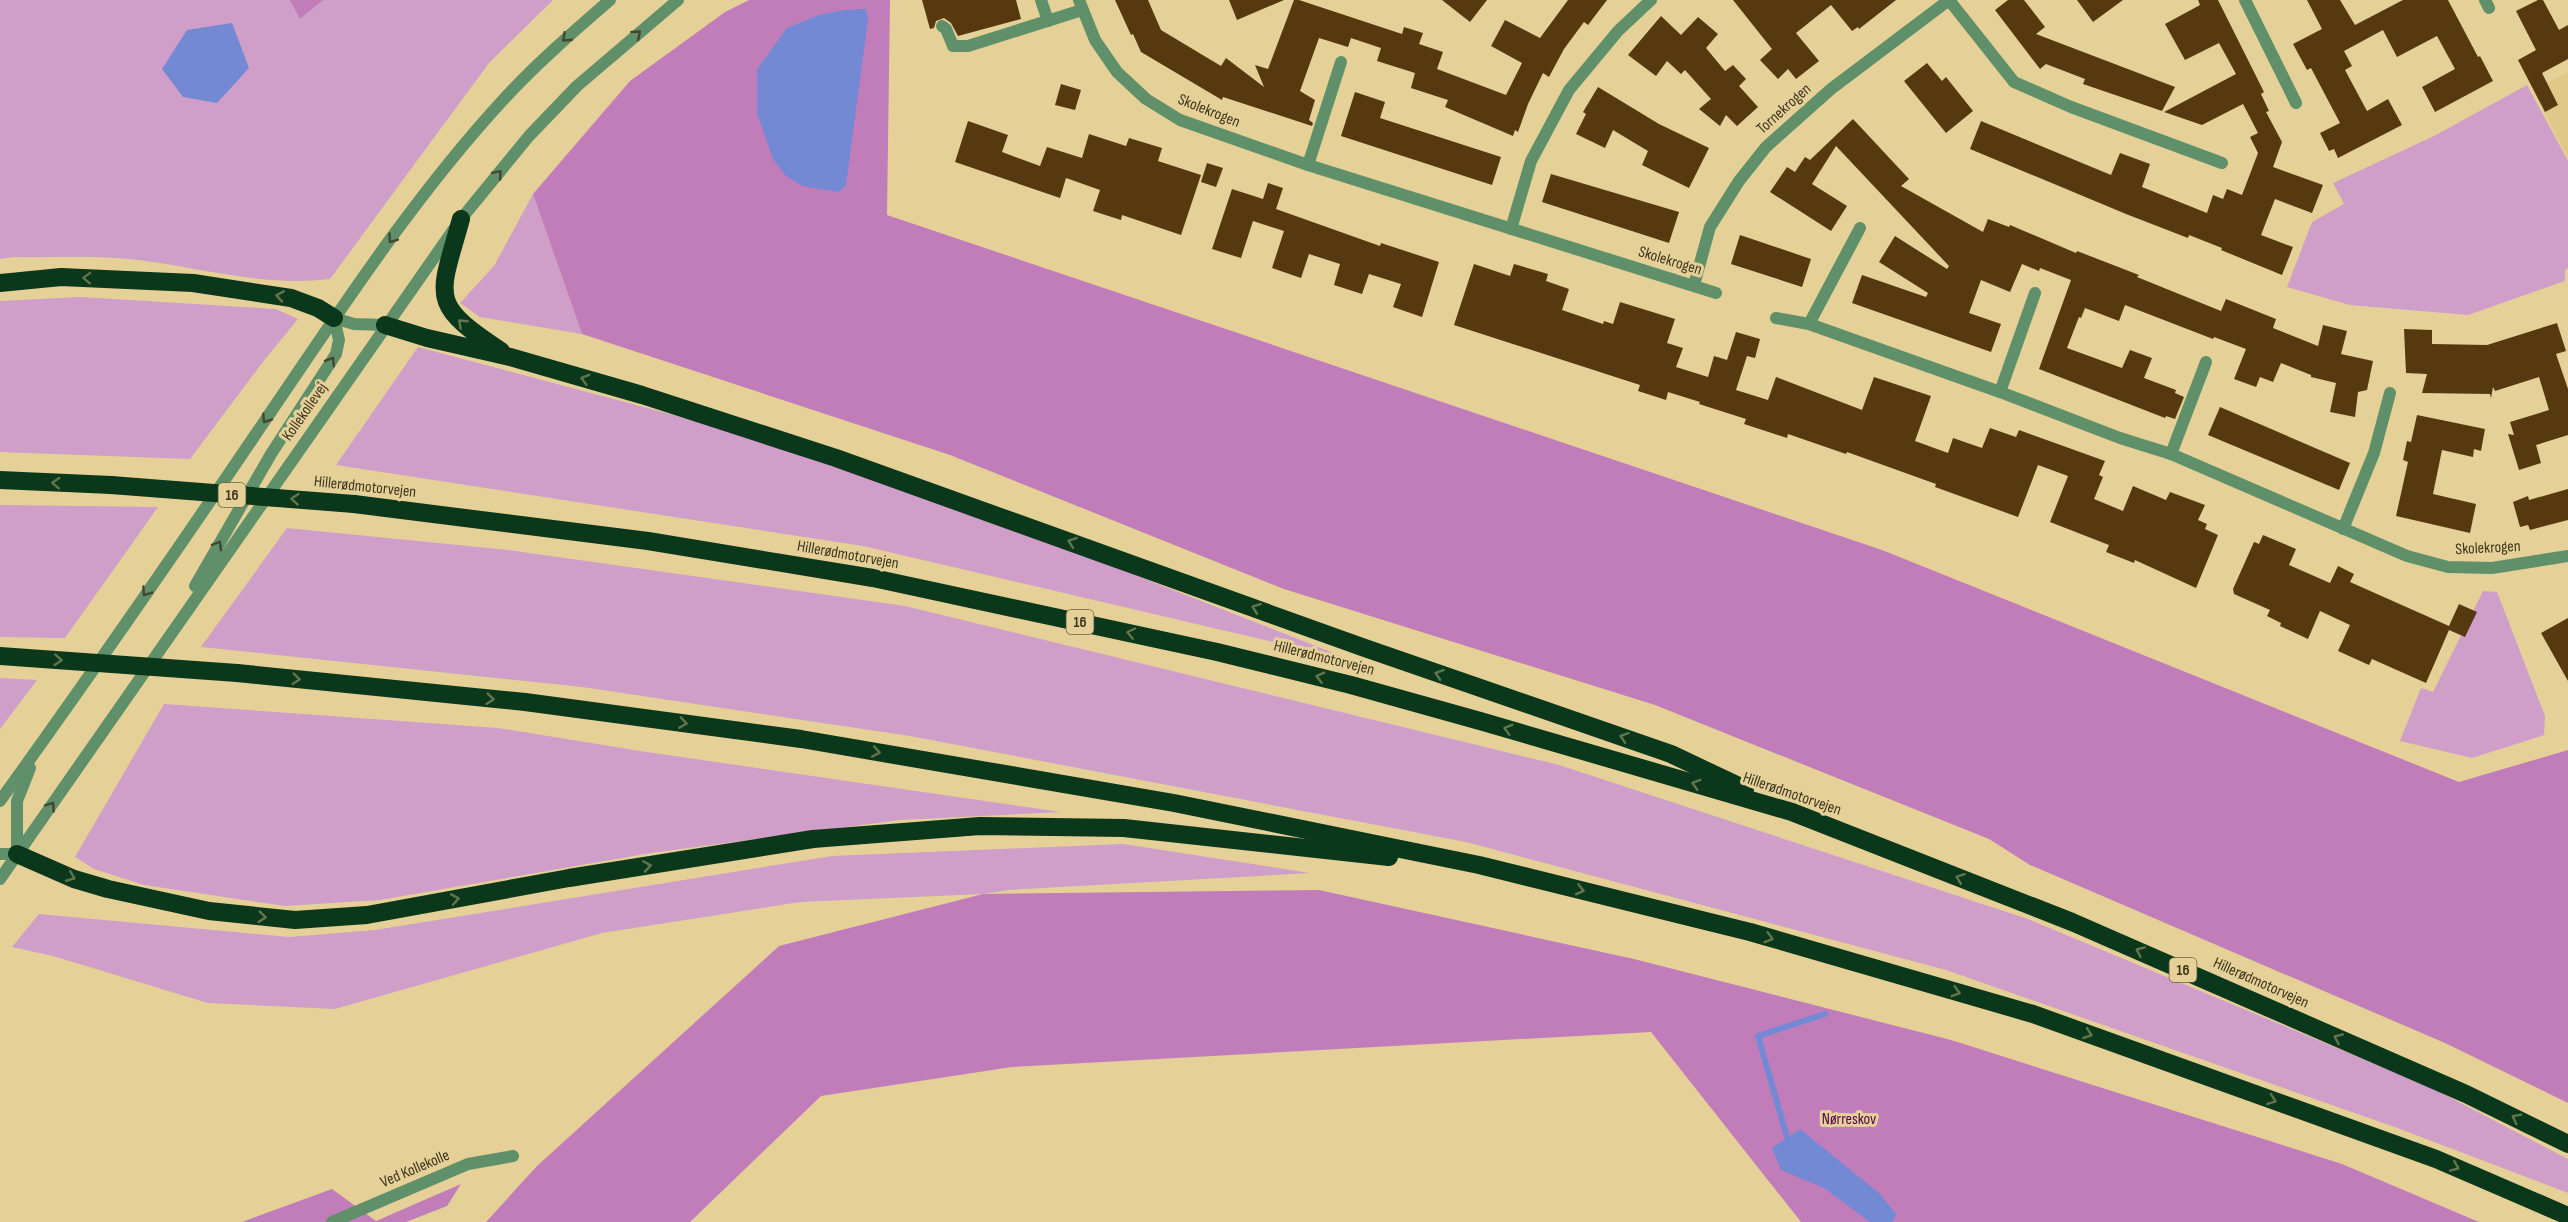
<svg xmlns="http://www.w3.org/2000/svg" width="2568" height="1222" font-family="'Sofia Sans Condensed',sans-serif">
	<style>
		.built { fill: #dfc888 }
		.green { fill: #cf9ec9 }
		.forest { fill: #c17dba }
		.water { fill: #7389d4 }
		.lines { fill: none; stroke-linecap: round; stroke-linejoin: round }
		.stream { stroke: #7389d4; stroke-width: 6 }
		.building { fill: #573910 }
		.service { stroke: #5f906a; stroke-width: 12 }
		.minor { stroke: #5f906a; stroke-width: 12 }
		.tertiary { stroke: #5f906a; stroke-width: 12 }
		.motorway { stroke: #0b371a; stroke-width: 18 }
		.motorway-bridge { stroke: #0b371a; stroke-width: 18 }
		.oneway { stroke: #44472d }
		.oneway2 { stroke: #62754c }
		.labels { text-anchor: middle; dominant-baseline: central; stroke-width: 6; stroke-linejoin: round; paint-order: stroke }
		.shield { fill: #e5d198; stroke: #6f6443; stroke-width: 1.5 }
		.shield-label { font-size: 15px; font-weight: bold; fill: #3d351e }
		.street-label { font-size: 16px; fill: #3d351e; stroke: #e5d198 }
		.park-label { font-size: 16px; fill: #560052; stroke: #e5d198 }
	</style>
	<rect width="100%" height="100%" fill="#e5d198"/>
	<polygon class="built" points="2568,72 2568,158 2533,90"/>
	<g class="green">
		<path d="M0 0H553L489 63 330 279C266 287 202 268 138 260 98 255 55 258 14 257L0 259Z"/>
		<polygon points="2527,85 2568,161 2568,268 2565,270 2565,281 2468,315 2350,305 2287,287 2312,222 2344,204 2333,183 2434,136"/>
		<polygon points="533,194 582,334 480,317 460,303 494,266"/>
		<polygon points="80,297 276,309 298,319 262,363 190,459 0,452 0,301"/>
		<polygon points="418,347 836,458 1354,661 863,546 336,465"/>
		<polygon points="0,505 158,507 65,638 0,637"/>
		<polygon points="287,528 508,550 905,606 1559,765 2028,919 2428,1086 2568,1159 2568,1193 2392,1126 1946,970 1466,842 910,736 582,687 201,647"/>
		<polygon points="2483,591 2497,592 2545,716 2544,735 2472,758 2400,741 2421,688 2433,692"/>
		<polygon points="0,678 37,680 0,729"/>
		<polygon points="164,704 498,728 640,751 1061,812 900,820 651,853 380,900 285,906 144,885 94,869 75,857"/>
		<polygon points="1123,844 1310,873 1009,890 983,894 800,902 602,933 335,1009 208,1003 53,956 12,947 39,914 289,937 375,930 832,856"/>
	</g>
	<g class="forest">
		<polygon points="290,0 323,0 300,19"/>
		<polygon points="749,0 890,0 887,215 1882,550 2459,782 2568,750 2568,1103 2445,1043 2030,865 1989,839 1655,705 1284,589 950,455 582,334 533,194 630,81 725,12"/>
		<polygon points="1319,890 1634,959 1951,1040 2342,1164 2479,1222 1801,1222 1651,1032 1012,1067 821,1096 690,1222 486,1222 537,1166 779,946 983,894"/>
		<polygon points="461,1184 447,1206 406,1222 242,1222 332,1189 376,1221"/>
	</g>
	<g class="water">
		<polygon points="866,9 868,20 846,185 839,192 802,186 785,175 773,159 757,113 757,69 787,28 819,15 844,10"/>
		<polygon points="232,23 249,68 217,103 183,97 162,69 187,30"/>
		<polygon points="1800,1129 1879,1193 1897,1215 1892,1222 1870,1222 1824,1188 1781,1170 1772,1148"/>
	</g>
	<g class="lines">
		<polyline class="stream" points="1787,1137 1758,1036 1825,1014"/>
	</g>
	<g class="building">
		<polygon points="922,0 1016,0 1021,19 958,36 951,23 944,18 936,21 934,28 930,29"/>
		<polygon points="1115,0 1148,0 1161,30 1221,66 1226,58 1264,87 1255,65 1268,69 1294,0 1299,0 1402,34 1404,27 1423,33 1419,44 1443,52 1437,69 1506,95 1522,63 1491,46 1505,20 1540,38 1568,0 1607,0 1588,25 1584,22 1564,49 1549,77 1543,73 1528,104 1518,132 1515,130 1513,136 1445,107 1448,100 1411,88 1415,73 1377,61 1381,48 1351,38 1348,47 1319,38 1300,91 1315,100 1309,120 1313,123 1312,126 1223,97 1222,100 1141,52 1133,34 1131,35"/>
		<polygon points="1229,0 1284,0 1237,20"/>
		<polygon points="1442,0 1487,0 1470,22"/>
		<polygon points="1733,0 1896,0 1859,29 1858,27 1852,31 1831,5 1796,33 1819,61 1796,79 1788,69 1778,79 1760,60 1772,49"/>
		<polygon points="2008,0 2024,0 2045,27 2036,34 2175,87 2162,111 2083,84 2085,79 2046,64 2040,69 1995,10"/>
		<polygon points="2077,0 2123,0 2093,22"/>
		<polygon points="2198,0 2218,0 2264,92 2261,94 2269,111 2266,112 2282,142 2273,167 2323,185 2312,213 2275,199 2261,235 2293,247 2282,275 2221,250 2222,248 2189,235 2188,238 2126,214 1970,149 1981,121 2111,175 2120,153 2150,164 2142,187 2207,213 2213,195 2223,199 2227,189 2242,195 2258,153 2250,137 2258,133 2243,104 2202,125 2164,112 2236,74 2219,43 2185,60 2165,24 2200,5"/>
		<polygon points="2307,0 2340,0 2355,25 2403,0 2448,0 2478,57 2480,56 2493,81 2435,112 2422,87 2455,69 2437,36 2397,57 2383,30 2344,51 2352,66 2345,70 2367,111 2388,99 2402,125 2338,158 2334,149 2329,151 2320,133 2340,123 2311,68 2307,70 2293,44 2322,29"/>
		<polygon points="2538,0 2543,0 2559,30 2568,25 2568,59 2542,73 2558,105 2545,112 2518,60 2536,50 2516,11"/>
		<polygon points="1661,16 1681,35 1698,17 1718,34 1706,48 1725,71 1733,65 1746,79 1739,86 1758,107 1737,126 1726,115 1720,126 1699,109 1711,99 1685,70 1681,74 1667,61 1656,76 1628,55"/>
		<polygon points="1927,63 1942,81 1946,77 1973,111 1946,133 1904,81"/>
		<polygon points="1061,84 1081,90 1075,110 1055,105"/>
		<polygon points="1598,87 1659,124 1709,148 1689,188 1642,165 1648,151 1613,130 1605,148 1576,134 1586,114 1583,112"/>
		<polygon points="1355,92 1385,102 1380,118 1501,157 1492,185 1341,136"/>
		<polygon points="1853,119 1909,179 1901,186 1983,232 1988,219 2009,227 2010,225 2076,253 2077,251 2139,275 2137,277 2221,311 2226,299 2276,319 2273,328 2318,346 2323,325 2347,331 2341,354 2373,361 2367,390 2358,392 2355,417 2330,412 2336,383 2311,377 2311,375 2281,363 2273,382 2260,377 2256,387 2234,379 2246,349 2214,337 2213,339 2125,305 2119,321 2085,308 2081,318 2079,317 2067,348 2122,368 2130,350 2152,358 2144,378 2176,390 2175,393 2184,397 2175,419 2166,416 2165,418 2039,369 2071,280 2040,268 2039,271 2022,264 2010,292 1981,280 1969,313 2001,324 1991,352 1852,303 1862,275 1926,297 1928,293 1879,262 1895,236 1947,269 1949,266 1836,146 1812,184 1847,206 1831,231 1770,192 1787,167 1795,172 1805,157 1810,160"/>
		<polygon points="968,121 1008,135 1002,152 1040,166 1047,147 1082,158 1089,134 1126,146 1129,138 1162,148 1158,161 1201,175 1181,235 1122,215 1121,220 1093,211 1100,190 1066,178 1060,198 955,162"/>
		<polygon points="1207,163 1223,168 1216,187 1201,182"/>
		<polygon points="1551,174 1679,212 1669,243 1542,202"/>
		<polygon points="1268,183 1283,188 1276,209 1380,246 1381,243 1439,262 1422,317 1393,307 1401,284 1369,274 1362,294 1334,285 1340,264 1309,254 1301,278 1272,268 1284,231 1253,221 1241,258 1212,249 1232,189 1263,199"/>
		<polygon points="1740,235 1811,259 1802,287 1731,264"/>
		<polygon points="1474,264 1510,276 1514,264 1548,274 1546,281 1569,289 1562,310 1603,324 1604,321 1613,324 1620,302 1675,319 1667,343 1683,348 1676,367 1708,377 1714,356 1727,360 1736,332 1760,339 1755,358 1747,356 1736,390 1768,400 1776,377 1862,410 1874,377 1931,396 1915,441 1948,453 1953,438 1982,448 1990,428 2016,437 2019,430 2105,461 2099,475 2103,477 2094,499 2123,511 2133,486 2166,500 2170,492 2205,505 2198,520 2207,524 2205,529 2218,535 2196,588 2135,560 2134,563 2106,552 2109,545 2050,522 2068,476 2038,465 2018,517 1935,487 1936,484 1847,452 1846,454 1788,434 1787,438 1744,424 1746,419 1699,404 1700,402 1668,392 1666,400 1638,391 1640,385 1454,325"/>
		<polygon points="2557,323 2566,351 2556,354 2568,389 2568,435 2536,445 2541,463 2519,470 2508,434 2514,435 2510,422 2549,410 2539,377 2495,391 2493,387 2491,398 2490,394 2422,393 2427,374 2406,373 2404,329 2432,330 2432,344 2487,345"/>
		<polygon points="2220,407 2350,463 2339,490 2208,435"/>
		<polygon points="2417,415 2485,429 2481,451 2474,449 2473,457 2442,450 2433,494 2476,504 2470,533 2396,516 2408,462 2403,460 2407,441 2411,442"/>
		<polygon points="2568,489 2568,520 2530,530 2528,525 2520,527 2513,502 2528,496 2529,500"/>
		<polygon points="2263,535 2296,549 2289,565 2330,583 2338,566 2354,574 2350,582 2449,626 2459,604 2477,612 2465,637 2449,630 2426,683 2372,659 2369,665 2338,651 2350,625 2320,611 2308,639 2280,626 2281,623 2267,616 2270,610 2234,594 2233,589 2254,542 2259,544"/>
		<polygon points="2568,618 2568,681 2541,633"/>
	</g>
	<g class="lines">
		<g class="service">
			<polyline points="1041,0 1048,21"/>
			<polyline points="942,26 946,29 953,46 968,46 1082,10"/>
			<polyline points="332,1222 468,1164 513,1156"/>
		</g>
		<g class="minor">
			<polyline points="1079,0 1095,40 1117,72 1146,99 1180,120 1308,165 1716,293"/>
			<polyline points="1949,0 2014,82 2071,107 2222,163"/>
			<polyline points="2245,0 2296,103"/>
			<polyline points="2485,0 2489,8"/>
			<polyline points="1308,165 1341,62"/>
			<polyline points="1511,229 1531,161 1569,90 1618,31 1651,0"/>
			<polyline points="1694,285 1710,227 1739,181 1766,147 1831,89 1949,0"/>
			<polyline points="1776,318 1809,324 2000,392 2120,438 2171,454 2407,556 2448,567 2492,568 2568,556"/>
			<polyline points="1809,324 1860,228"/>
			<polyline points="2000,392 2035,293"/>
			<polyline points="2171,454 2206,362"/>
			<polyline points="2343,529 2374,453 2390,393"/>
		</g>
		<g class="tertiary">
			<polyline points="334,318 354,324 385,325"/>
			<polyline points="195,586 271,454 336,354 339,340 334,318"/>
			<path d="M0 801C90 676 178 549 264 422 339 312 412 199 503 100 536 64 573 32 610 0"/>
			<polyline points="0,854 17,854"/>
			<polyline points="17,854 17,801 30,768"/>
			<polyline points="0,879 461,219 529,136 577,86 678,0"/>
		</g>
		<g class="motorway">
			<path d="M461 219C439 298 428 303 501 351"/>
			<polyline points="0,283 61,277 193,283 291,298 318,308 334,318"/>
			<polyline points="385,325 427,338 510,357 642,395 836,458 1362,647 1671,754 1745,789"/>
			<polyline points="0,480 111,485"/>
			<polyline points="354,504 648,541 873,578 1217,652 1351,685 1480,721 1792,812 2072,922 2466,1094 2568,1144"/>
			<polyline points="237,673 525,702 801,739 1174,803 1479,865 1750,932 2033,1014 2436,1159 2568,1216"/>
			<polyline points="17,854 74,879 108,889 209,911 295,920 367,915 569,878 813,839 980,826 1124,828 1389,857"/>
		</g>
		<g class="motorway-bridge">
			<polyline points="111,485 354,504"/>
			<polyline points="0,656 237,673"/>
		</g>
	</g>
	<defs><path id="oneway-chevron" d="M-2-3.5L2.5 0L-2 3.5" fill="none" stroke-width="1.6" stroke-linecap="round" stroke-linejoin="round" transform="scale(1.5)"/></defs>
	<g class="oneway">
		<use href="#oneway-chevron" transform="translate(637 34) rotate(-41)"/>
		<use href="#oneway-chevron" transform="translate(566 38) rotate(137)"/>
		<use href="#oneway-chevron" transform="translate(498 174) rotate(-50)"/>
		<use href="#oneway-chevron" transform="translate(392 239) rotate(126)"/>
		<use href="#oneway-chevron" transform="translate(331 361) rotate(-58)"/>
		<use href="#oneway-chevron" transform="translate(266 419) rotate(124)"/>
		<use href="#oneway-chevron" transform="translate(218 545) rotate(-60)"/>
		<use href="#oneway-chevron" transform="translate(146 592) rotate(125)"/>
		<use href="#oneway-chevron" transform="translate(51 806) rotate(-55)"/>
	</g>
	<g class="oneway2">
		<use href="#oneway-chevron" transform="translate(87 278) rotate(-178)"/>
		<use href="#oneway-chevron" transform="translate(280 296) rotate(-171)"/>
		<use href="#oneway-chevron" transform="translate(462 323) rotate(-137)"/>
		<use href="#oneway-chevron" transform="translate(585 379) rotate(-164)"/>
		<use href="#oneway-chevron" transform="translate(56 483) rotate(-177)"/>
		<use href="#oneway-chevron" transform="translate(295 499) rotate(-176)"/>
		<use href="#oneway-chevron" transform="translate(1072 542) rotate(-160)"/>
		<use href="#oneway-chevron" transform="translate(1256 608) rotate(-160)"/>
		<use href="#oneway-chevron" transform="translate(1131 633) rotate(-168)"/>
		<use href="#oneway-chevron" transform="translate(58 660) rotate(4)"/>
		<use href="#oneway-chevron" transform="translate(1439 674) rotate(-161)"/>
		<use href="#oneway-chevron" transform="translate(1320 677) rotate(-166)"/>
		<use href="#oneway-chevron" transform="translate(296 679) rotate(6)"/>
		<use href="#oneway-chevron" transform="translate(490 699) rotate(6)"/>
		<use href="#oneway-chevron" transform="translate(683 723) rotate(8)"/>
		<use href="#oneway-chevron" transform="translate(1508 729) rotate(-164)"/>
		<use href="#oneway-chevron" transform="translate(1624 737) rotate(-161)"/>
		<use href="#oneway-chevron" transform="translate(876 752) rotate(10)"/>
		<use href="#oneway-chevron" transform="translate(1696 784) rotate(-164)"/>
		<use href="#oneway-chevron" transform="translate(647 866) rotate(-9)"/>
		<use href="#oneway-chevron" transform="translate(71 877) rotate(22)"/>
		<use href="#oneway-chevron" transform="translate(1960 878) rotate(-159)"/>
		<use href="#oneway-chevron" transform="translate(1580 890) rotate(14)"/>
		<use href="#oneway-chevron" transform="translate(455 899) rotate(-10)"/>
		<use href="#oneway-chevron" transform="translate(262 917) rotate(6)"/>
		<use href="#oneway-chevron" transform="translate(1769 938) rotate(16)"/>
		<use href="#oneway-chevron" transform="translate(2140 951) rotate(-156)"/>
		<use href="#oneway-chevron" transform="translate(1956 992) rotate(16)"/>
		<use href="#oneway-chevron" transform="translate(2088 1034) rotate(20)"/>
		<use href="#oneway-chevron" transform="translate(2338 1038) rotate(-156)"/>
		<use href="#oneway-chevron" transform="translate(2272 1100) rotate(20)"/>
		<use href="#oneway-chevron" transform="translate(2516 1118) rotate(-153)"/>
		<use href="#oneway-chevron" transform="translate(2455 1167) rotate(23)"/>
	</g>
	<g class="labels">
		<g class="shield">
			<rect x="218.5" y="483" width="27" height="24" rx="4.5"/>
			<rect x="1066.5" y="610" width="27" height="24" rx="4.5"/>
			<rect x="2169.5" y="958" width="27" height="24" rx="4.5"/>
		</g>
		<g class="shield-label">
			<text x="232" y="495">16</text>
			<text x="1080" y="622">16</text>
			<text x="2183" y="970">16</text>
		</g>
		<g class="street-label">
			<text transform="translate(1784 109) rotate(-42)">Tornekrogen</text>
			<text transform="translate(1209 111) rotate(22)">Skolekrogen</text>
			<text transform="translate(1670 261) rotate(17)">Skolekrogen</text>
			<text transform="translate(305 412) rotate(-55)">Kollekollevej</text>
			<text transform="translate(365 487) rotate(6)">Hillerødmotorvejen</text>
			<text transform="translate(2488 548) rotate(-3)">Skolekrogen</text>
			<text transform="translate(848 555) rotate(10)">Hillerødmotorvejen</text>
			<text transform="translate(1324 658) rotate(14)">Hillerødmotorvejen</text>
			<text transform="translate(1792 794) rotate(19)">Hillerødmotorvejen</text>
			<text transform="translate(2261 983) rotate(24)">Hillerødmotorvejen</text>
			<text transform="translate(415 1169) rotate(-23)">Ved Kollekolle</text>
		</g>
		<g class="park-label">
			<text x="1849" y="1119">Nørreskov</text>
		</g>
	</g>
</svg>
